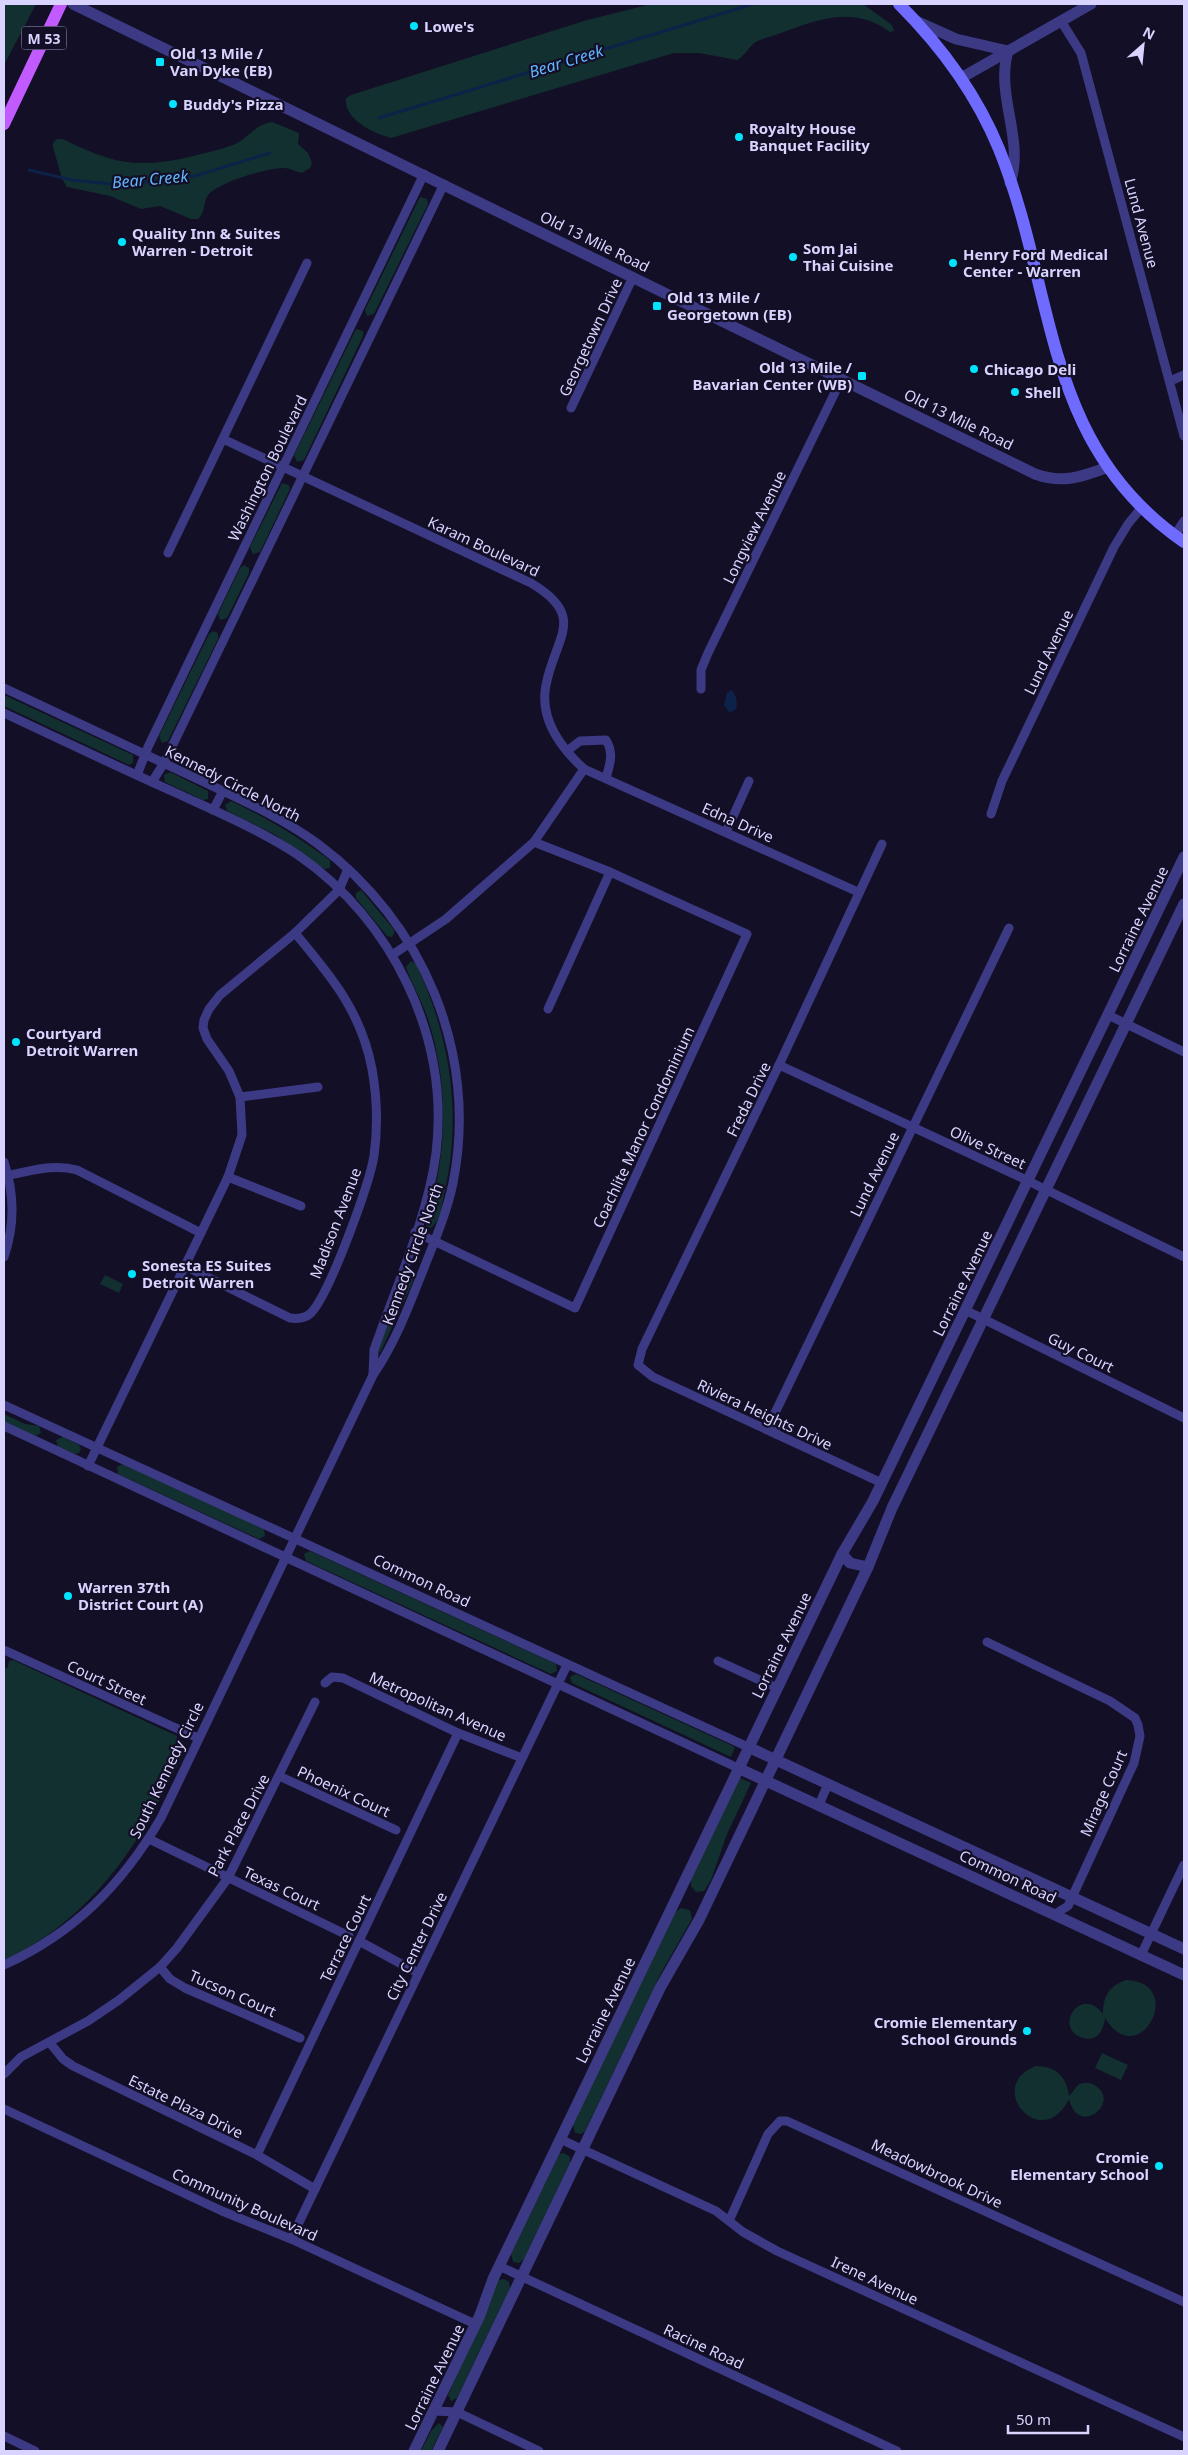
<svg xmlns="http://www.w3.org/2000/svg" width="1188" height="2455" font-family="'Noto Sans',sans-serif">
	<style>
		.green { fill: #12302f }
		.water { fill: #0c2248 }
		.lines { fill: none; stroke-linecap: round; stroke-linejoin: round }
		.stream { stroke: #0c2248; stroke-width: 3 }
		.minor { stroke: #3d3a85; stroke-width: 9 }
		.tertiary { stroke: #3d3a85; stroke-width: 11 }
		.secondary { stroke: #6f6bff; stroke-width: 12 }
		.primary { stroke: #c25bff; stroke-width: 12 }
		.poi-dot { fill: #00e5ff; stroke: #130f26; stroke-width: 2 }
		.labels { text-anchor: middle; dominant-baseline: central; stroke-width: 4.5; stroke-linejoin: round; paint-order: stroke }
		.shield { fill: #130f26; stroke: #9e99be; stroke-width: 1 }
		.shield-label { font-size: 14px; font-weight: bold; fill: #d9d4ff }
		.poi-label { font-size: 15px; font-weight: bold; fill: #d9d4ff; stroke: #130f26; text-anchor: start }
		.street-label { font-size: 15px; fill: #d9d4ff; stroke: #130f26 }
		.water-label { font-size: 16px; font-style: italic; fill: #62b6ff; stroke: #130f26 }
	</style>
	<rect width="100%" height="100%" fill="#130f26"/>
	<g class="green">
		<polygon points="4,4 36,4 4,65"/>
		<path d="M651 4H863L892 25 894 31 890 32C854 5 819 19 781 33 773 36 759 39 753 44 747 50 744 56 737 60L699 53H674L391 138C374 134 343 119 346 98L351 95 587 20Z"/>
		<path d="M272 122 299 133 298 144 308 153 312 163 310 168 302 173C296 172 290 168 284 168 267 168 218 182 208 195 203 203 205 213 198 219H191L160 206 141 209 110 196 67 187 62 179 53 147V143L57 139H63C112 163 135 169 189 157 204 153 219 150 233 145 248 139 255 124 272 122Z"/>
		<polygon points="420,197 427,199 428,204 374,314 367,316 365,310"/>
		<polygon points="356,329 363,331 363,336 304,460 297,462 294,455"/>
		<polygon points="282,483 289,485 290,489 260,552 253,554 250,547"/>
		<polygon points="244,565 249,568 249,573 227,618 220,620 218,614 240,568"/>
		<polygon points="213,631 218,633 218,639 168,741 162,743 159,736 209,634"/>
		<polygon points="4,695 133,755 133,763 129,765 4,706"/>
		<polygon points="170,772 208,791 208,799 203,800 165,782 164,775"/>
		<path d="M231 801C267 818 298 837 330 860V868L324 869 274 834 227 811 225 805Z"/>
		<polygon points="361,890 395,931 392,937 387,936 356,898 356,893"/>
		<path d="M411 961 416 964C450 1036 463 1115 444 1194 442 1204 440 1223 430 1228L426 1225V1221C448 1156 449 1085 428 1019 422 1001 412 985 406 967Z"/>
		<polygon points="105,1275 123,1284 119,1293 100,1284"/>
		<polygon points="405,1275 412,1276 413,1282 380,1353 378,1351"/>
		<polygon points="4,1414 25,1424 39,1426 41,1433 35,1436 4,1422"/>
		<polygon points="63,1437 79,1445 81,1449 79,1453 75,1454 58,1447 56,1440"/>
		<polygon points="123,1464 264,1529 265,1536 259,1539 118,1474 117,1467"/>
		<polygon points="310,1551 556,1664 557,1671 551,1674 306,1561 304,1554"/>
		<path d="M13 1660 177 1736V1740L183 1741 184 1745C182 1761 170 1777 164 1791 128 1864 78 1925 4 1961V1669L8 1667 9 1661Z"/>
		<polygon points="576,1674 735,1747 731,1757 572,1683 570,1677"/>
		<polygon points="740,1778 751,1783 727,1834 711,1880 704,1891 696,1892 691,1886 691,1879"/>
		<polygon points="681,1908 690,1910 692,1919 662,1971 585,2131 581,2134 575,2133 573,2125 675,1912"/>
		<path d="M1126 1980C1188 1982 1139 2074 1105 2018 1104 2030 1097 2042 1083 2038 1052 2029 1081 1984 1103 2014 1103 1996 1109 1986 1126 1980Z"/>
		<polygon points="1102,2053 1128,2065 1121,2080 1095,2068"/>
		<path d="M1036 2066C1056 2066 1067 2077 1069 2096L1078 2085C1084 2082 1090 2082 1096 2086 1121 2103 1078 2138 1069 2099 1042 2154 983 2086 1036 2066Z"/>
		<polygon points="564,2153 570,2157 570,2163 524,2259 519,2263 513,2262 511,2254 559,2154"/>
		<polygon points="504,2279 509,2282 510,2288 457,2398 451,2401 448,2395 498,2280"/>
		<polygon points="439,2423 443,2427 431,2451 421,2451 431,2431"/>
	</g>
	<path class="water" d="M731 690C736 693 738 704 736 709L730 713 724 705 727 693Z"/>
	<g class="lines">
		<g class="stream">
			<polyline points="379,118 753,4"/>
			<polyline points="29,170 72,180 122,185 195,176 270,153"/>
		</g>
		<g class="minor">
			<polyline points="1061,21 1081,53 1184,436"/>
			<polyline points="1170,381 1184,375"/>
			<polyline points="571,408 633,277"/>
			<path d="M223 439 531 583C588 617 555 637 546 685 539 719 561 748 584 769L858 892"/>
			<polyline points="1175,535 1184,521"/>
			<polyline points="168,553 307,263"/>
			<path d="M4 688C65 717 127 746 189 775 233 796 278 815 318 844 423 922 479 1053 453 1183 447 1212 435 1240 424 1268 409 1305 396 1342 373 1375L161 1818C122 1885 74 1933 4 1965"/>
			<polyline points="701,689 701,670 708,653 842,378"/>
			<path d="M4 713C61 740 118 767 176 793 217 812 260 830 298 855 393 921 450 1037 436 1153 428 1217 395 1289 374 1350L373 1375"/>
			<path d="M567 751 580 741 606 740C614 753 610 764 606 778"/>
			<polyline points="137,775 148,747 424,174"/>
			<polyline points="152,782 164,763 444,184"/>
			<polyline points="213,810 223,791"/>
			<polyline points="991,814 1002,781 1114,547 1128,524 1142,507"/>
			<polyline points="726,832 749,781"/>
			<polyline points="392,955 446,919 534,842 584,769"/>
			<polyline points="548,1009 610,872"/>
			<polyline points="1108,1015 1184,1052"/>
			<polyline points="779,1065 1020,1177 1184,1257"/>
			<polyline points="240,1097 318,1087"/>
			<path d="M4 1162C15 1195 15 1225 4 1257"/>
			<path d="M4 1176C29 1172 52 1163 77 1170L201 1233"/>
			<polyline points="228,1177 301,1206"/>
			<polyline points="415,1232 575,1308 747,934 610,872 534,842"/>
			<path d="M185 1266 290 1318C297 1319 305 1319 311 1313 330 1293 369 1185 374 1156 378 1127 377 1097 372 1069 361 1011 331 976 295 933"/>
			<polyline points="965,1310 1184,1418"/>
			<polyline points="4,1405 748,1747"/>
			<polyline points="4,1426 738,1768"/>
			<polyline points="776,1434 773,1417 1009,928"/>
			<polyline points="88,1466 228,1177 242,1135 240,1097 229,1071 207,1039 203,1028 204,1020 209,1009 220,995 295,933 339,890 348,869"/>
			<polyline points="882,1483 653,1377 638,1365 642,1349 779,1065 882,844"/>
			<polyline points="987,1642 1110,1701 1135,1718 1138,1725 1140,1736 1134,1763 1068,1906 1055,1914"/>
			<polyline points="4,1650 198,1738"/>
			<polyline points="718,1661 777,1688"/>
			<polyline points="325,1683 332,1677 343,1678 458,1733 522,1758"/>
			<polyline points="279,1776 396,1830"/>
			<polyline points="819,1805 828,1784"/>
			<polyline points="149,1839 349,1936"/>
			<polyline points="359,1941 418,1973"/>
			<polyline points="1141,1955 1184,1865"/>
			<polyline points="160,1967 170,1979 185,1988 300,2038"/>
			<polyline points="50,2043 63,2059 73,2066 257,2155 315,2189"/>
			<polyline points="4,2074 21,2057 88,2021 119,2000 160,1967 177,1948 228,1878 315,1702"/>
			<polyline points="4,2109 222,2211 291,2239 475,2324"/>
			<polyline points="560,2139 716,2211 743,2232 777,2251 1184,2437"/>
			<polyline points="257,2155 458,1733"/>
			<polyline points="729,2221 768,2134 780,2121 787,2121 1184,2302"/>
			<polyline points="291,2239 567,1665"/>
			<polyline points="499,2266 897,2451"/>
			<polyline points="434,2411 457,2412 539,2451"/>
			<polyline points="4,2436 35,2451"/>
		</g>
		<g class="tertiary">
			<path d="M73 4 1035 474C1062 484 1082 477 1108 467"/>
			<polyline points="916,21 956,39 1008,51"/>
			<path d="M1008 51C995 96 1025 139 1010 183"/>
			<polyline points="961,78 1091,4"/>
			<polyline points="842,1554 850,1563 868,1567"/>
			<polyline points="748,1747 1184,1949"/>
			<polyline points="738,1768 1184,1975"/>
			<polyline points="414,2451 480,2315 493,2279 842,1554 873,1501 1184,857"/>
			<polyline points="438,2451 660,1988 699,1920 763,1786 868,1567 892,1508 1184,904"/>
		</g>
		<path class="secondary" d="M899 4C941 46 976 93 999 149 1057 292 1041 444 1184 542"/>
		<polyline class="primary" points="4,124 61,4"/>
	</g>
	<g class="poi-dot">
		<circle cx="414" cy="26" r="5"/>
		<rect x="155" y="57" width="10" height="10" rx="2.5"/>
		<circle cx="173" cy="104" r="5"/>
		<circle cx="739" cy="137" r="5"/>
		<circle cx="122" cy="242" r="5"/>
		<circle cx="793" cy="257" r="5"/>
		<circle cx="953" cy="263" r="5"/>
		<rect x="652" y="301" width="10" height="10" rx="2.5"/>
		<circle cx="974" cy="369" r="5"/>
		<rect x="857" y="371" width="10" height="10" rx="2.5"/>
		<circle cx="1015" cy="392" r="5"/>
		<circle cx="16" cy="1042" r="5"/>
		<circle cx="132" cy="1274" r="5"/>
		<circle cx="68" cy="1596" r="5"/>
		<circle cx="1027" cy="2031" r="5"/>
		<circle cx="1159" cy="2166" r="5"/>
	</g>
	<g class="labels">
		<rect class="shield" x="21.5" y="26.5" width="45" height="23" rx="4"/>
		<g class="shield-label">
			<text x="44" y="38">M 53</text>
		</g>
		<g class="poi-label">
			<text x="424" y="26">Lowe's</text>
			<text x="170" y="53">Old 13 Mile /<tspan x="170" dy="17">Van Dyke (EB)</tspan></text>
			<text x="183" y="104">Buddy's Pizza</text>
			<text x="749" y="128">Royalty House<tspan x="749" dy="17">Banquet Facility</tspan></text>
			<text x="132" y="233">Quality Inn &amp; Suites<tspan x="132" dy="17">Warren - Detroit</tspan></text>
			<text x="803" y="248">Som Jai<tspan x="803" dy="17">Thai Cuisine</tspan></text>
			<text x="963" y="254">Henry Ford Medical<tspan x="963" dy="17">Center - Warren</tspan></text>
			<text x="667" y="297">Old 13 Mile /<tspan x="667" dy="17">Georgetown (EB)</tspan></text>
			<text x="852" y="367" text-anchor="end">Old 13 Mile /<tspan x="852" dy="17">Bavarian Center (WB)</tspan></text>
			<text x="984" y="369">Chicago Deli</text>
			<text x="1025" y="392">Shell</text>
			<text x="26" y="1033">Courtyard<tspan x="26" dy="17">Detroit Warren</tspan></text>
			<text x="142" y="1265">Sonesta ES Suites<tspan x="142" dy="17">Detroit Warren</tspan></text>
			<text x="78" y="1587">Warren 37th<tspan x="78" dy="17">District Court (A)</tspan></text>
			<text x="1017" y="2022" text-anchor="end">Cromie Elementary<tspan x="1017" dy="17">School Grounds</tspan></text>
			<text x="1149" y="2157" text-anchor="end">Cromie<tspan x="1149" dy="17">Elementary School</tspan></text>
		</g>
		<g class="street-label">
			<text transform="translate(1142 223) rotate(75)">Lund Avenue</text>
			<text transform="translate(595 241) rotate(26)">Old 13 Mile Road</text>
			<text transform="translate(590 337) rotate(-65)">Georgetown Drive</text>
			<text transform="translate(959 419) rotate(26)">Old 13 Mile Road</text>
			<text transform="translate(267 468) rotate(-64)">Washington Boulevard</text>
			<text transform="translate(754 527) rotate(-64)">Longview Avenue</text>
			<text transform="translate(484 546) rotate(25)">Karam Boulevard</text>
			<text transform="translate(1048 652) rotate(-64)">Lund Avenue</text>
			<text transform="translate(233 783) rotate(27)">Kennedy Circle North</text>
			<text transform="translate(738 822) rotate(24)">Edna Drive</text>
			<text transform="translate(1138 919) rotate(-64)">Lorraine Avenue</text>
			<text transform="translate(748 1099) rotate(-64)">Freda Drive</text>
			<text transform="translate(643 1127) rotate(-65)">Coachlite Manor Condominium</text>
			<text transform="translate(988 1147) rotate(25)">Olive Street</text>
			<text transform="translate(874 1174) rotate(-64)">Lund Avenue</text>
			<text transform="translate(335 1223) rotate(-69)">Madison Avenue</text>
			<text transform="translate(412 1254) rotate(-70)">Kennedy Circle North</text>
			<text transform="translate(962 1283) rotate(-64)">Lorraine Avenue</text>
			<text transform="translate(1081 1352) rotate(26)">Guy Court</text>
			<text transform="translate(765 1414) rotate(25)">Riviera Heights Drive</text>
			<text transform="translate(422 1580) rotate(25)">Common Road</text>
			<text transform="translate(781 1645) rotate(-64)">Lorraine Avenue</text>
			<text transform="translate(107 1682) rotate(25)">Court Street</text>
			<text transform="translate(438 1706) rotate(24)">Metropolitan Avenue</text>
			<text transform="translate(166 1770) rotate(-64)">South Kennedy Circle</text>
			<text transform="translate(344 1791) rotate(25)">Phoenix Court</text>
			<text transform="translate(1103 1793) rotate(-66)">Mirage Court</text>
			<text transform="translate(238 1825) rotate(-62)">Park Place Drive</text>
			<text transform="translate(1008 1876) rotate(25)">Common Road</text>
			<text transform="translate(282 1888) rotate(25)">Texas Court</text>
			<text transform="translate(345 1938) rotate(-64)">Terrace Court</text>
			<text transform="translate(416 1946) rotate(-64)">City Center Drive</text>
			<text transform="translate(233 1993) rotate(24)">Tucson Court</text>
			<text transform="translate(605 2010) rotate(-64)">Lorraine Avenue</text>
			<text transform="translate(186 2106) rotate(26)">Estate Plaza Drive</text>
			<text transform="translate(937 2173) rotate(25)">Meadowbrook Drive</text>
			<text transform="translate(245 2204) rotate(24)">Community Boulevard</text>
			<text transform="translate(875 2280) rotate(25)">Irene Avenue</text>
			<text transform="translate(704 2346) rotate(25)">Racine Road</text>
			<text transform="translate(434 2377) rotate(-64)">Lorraine Avenue</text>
		</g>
		<g class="water-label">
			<text transform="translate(566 61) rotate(-17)">Bear Creek</text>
			<text transform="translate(150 179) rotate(-5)">Bear Creek</text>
		</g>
	</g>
	<rect width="1188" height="2455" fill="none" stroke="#d9d4ff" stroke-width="10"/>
	<g transform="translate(1143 45) rotate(27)" stroke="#130f26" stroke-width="4" paint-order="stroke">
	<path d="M0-4L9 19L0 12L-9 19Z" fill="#d9d4ff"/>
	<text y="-8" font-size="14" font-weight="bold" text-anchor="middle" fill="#d9d4ff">N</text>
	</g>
	<path d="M1008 2425v8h80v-8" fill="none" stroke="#d9d4ff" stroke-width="2.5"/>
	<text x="1016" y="2425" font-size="15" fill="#d9d4ff" stroke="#130f26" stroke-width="4" paint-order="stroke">50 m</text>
</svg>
